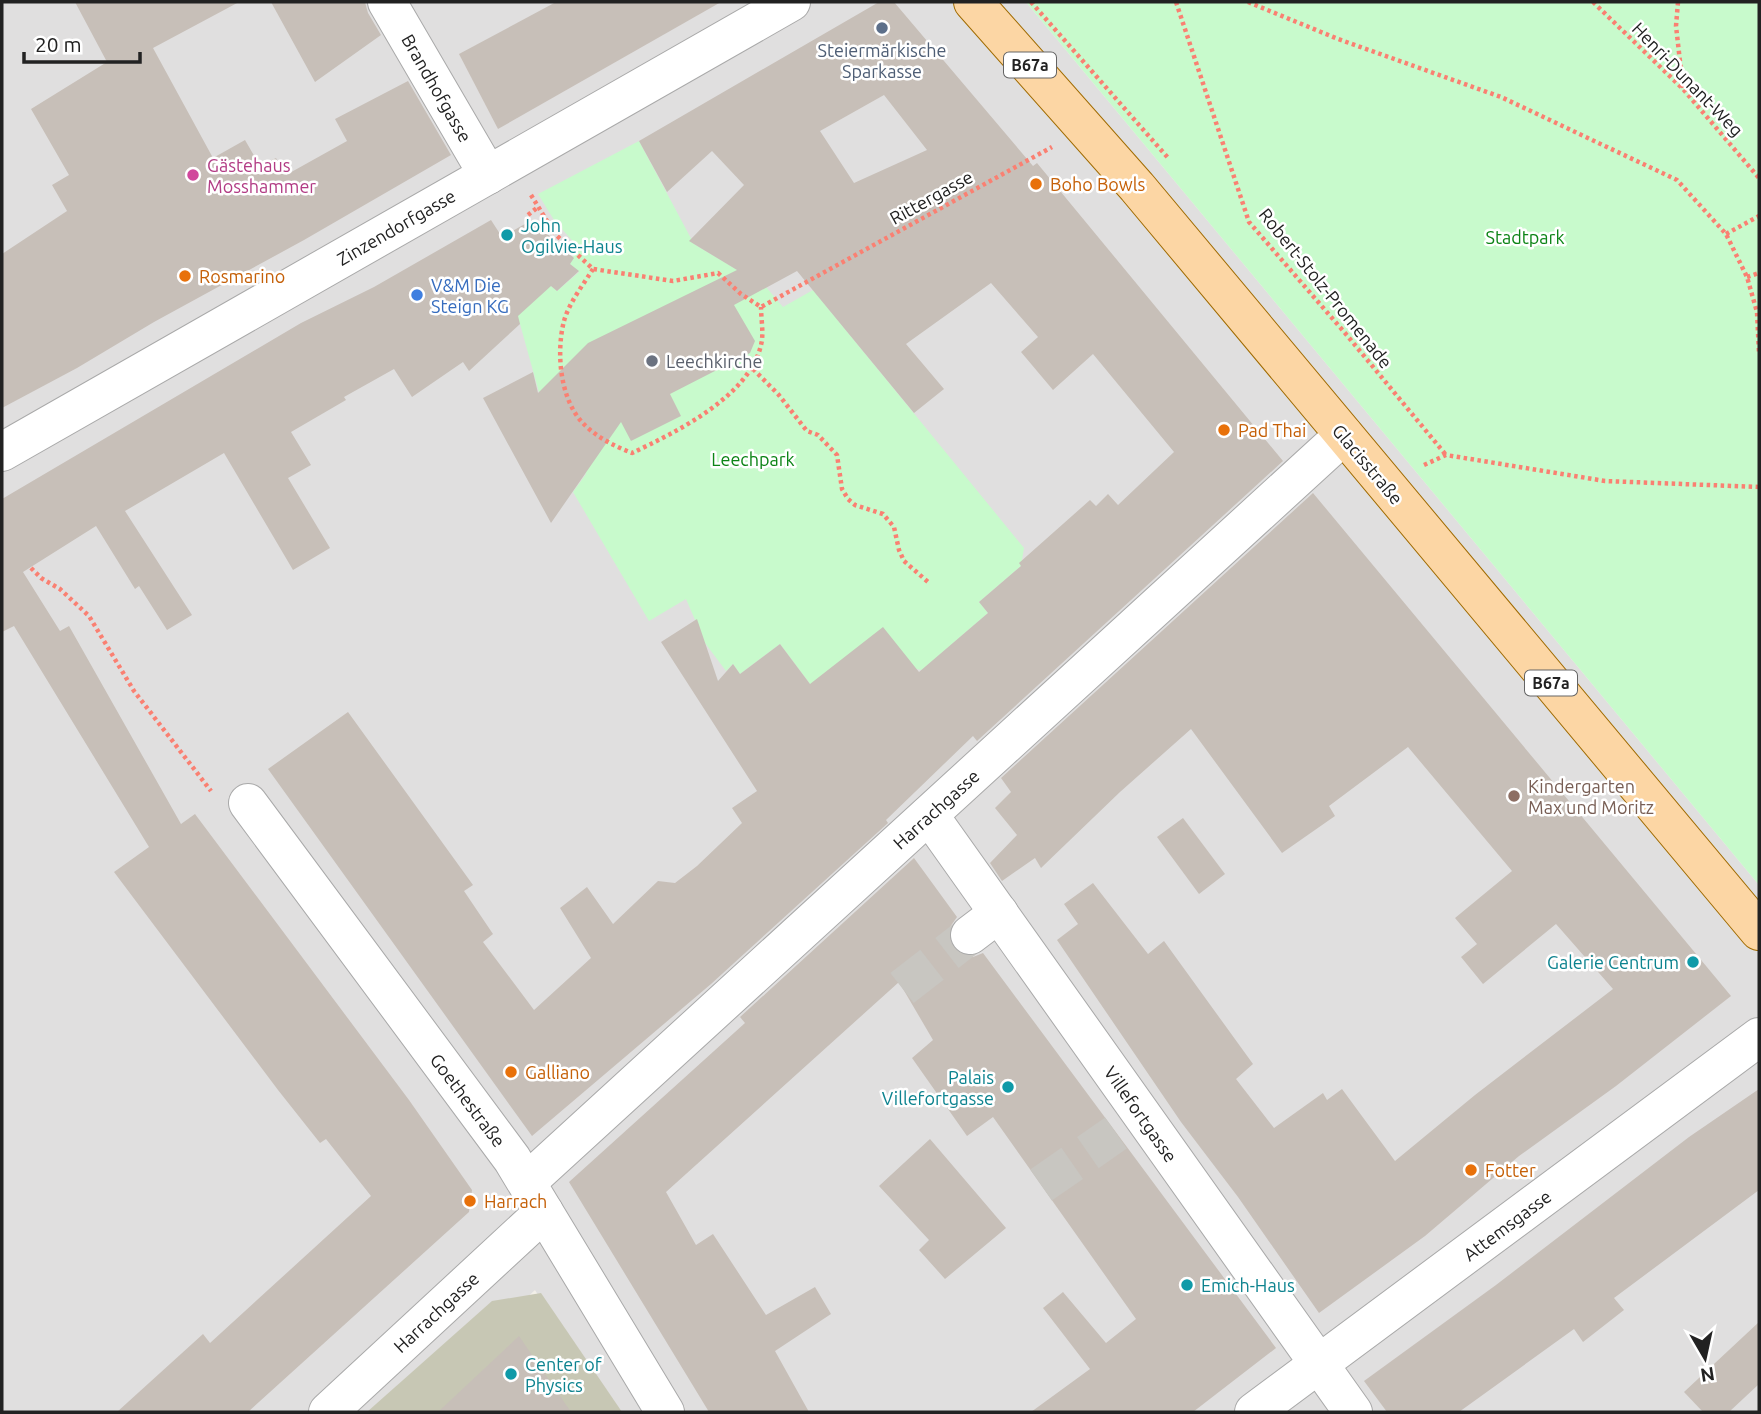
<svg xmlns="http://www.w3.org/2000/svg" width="1761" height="1414" font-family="Ubuntu,sans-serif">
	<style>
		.residential { fill: #e0dfdf }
		.construction { fill: #c7c7b4 }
		.park { fill: #c8facc }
		.building { fill: #c7bfb8; fill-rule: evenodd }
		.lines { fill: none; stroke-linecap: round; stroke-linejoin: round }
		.minor-tunnel { stroke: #c8c6c1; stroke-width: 38; stroke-dasharray: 38 19; stroke-linecap: butt }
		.minor-casing { stroke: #a9a9a9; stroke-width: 40 }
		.major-casing { stroke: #a06b00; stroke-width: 40 }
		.path { stroke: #fa8072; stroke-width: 4.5; stroke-dasharray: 3.5 3.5; stroke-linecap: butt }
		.minor { stroke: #fff; stroke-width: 38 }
		.major { stroke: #fcd6a4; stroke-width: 38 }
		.service-dot { fill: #5c6f8a; stroke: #fff; stroke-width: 2.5 }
		.hotel-dot { fill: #d1479c; stroke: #fff; stroke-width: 2.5 }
		.food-dot { fill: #e8710a; stroke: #fff; stroke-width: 2.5 }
		.culture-dot { fill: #0f9aa8; stroke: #fff; stroke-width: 2.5 }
		.shop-dot { fill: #3f7fe0; stroke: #fff; stroke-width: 2.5 }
		.worship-dot { fill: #6b7280; stroke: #fff; stroke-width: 2.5 }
		.education-dot { fill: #8d6e63; stroke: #fff; stroke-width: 2.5 }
		.labels { text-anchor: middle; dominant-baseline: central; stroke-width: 5; stroke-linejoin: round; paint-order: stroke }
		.shield { fill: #fff; stroke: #646464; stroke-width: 2 }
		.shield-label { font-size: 16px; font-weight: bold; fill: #222 }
		.service-label { font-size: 18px; fill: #4e5e75; stroke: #fff }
		.street-label { font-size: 18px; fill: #222; stroke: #fff }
		.hotel-label { font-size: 18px; fill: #b23c85; stroke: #fff; text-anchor: start }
		.food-label { font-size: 18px; fill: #c56008; stroke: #fff; text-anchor: start }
		.culture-label { font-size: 18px; fill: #0d838f; stroke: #fff; text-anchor: start }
		.park-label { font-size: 18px; fill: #0c8416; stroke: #fff }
		.shop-label { font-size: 18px; fill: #366cbe; stroke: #fff; text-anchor: start }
		.worship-label { font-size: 18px; fill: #5b616d; stroke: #fff; text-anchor: start }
		.education-label { font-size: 18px; fill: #785e54; stroke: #fff; text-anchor: start }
	</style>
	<rect width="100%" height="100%" fill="#f2efe9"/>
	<polygon class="residential" points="2,2 1026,2 1759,885 1759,1412 609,1412 535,1290 405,1412 2,1412"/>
	<polygon class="construction" points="541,1293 622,1412 367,1412 492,1301"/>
	<g class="park">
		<polygon points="1026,2 1759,2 1759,885"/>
		<polygon points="639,141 694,244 766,287 783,307 813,290 1024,548 1021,566 979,602 988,613 922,670 916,669 850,737 780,644 740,674 733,664 726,671 705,643 686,599 649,621 573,492 586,474 551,422 540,396 520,324 495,276 551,286 557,291 579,272 570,264 577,246 554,220 538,194"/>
	</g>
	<g class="building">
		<polygon points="75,2 239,2 153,48 213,158 245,140 260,166 276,158 286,175 347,141 335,119 408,81 451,155 304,240 154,322 77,368 2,408 2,254 67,211 52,185 69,175 31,109 107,62"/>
		<polygon points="271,2 365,2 368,13 381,35 315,82"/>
		<polygon points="556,2 721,2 498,129 459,54"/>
		<path d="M879 2H894L1033 166 1037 163 1283 461 977 741 973 736 886 820 888 823 711 984 532 1136 268 769 348 712 473 885 464 891 493 934 483 942 534 1010 591 958 560 908 587 887 613 924 658 881 675 883 697 866 742 823 732 808 757 791 661 642 697 619 718 681 733 664 740 674 780 644 810 684 883 627 919 672 988 613 979 602 1021 566 1019 563 1090 500 1096 506 1108 494 1118 505 1174 452 1093 354 1053 390 1021 352 1038 337 991 283 906 344 944 389 914 413 797 271 734 305 755 341 750 353 670 394 681 416 631 441 621 422 551 523 483 398 533 372 538 393 588 343 737 270 689 241 744 185 712 151 667 192 639 141ZM884 95 927 150 854 183 820 131Z"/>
		<polygon points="491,220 502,237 532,220 574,258 570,264 579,271 557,291 551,286 518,316 520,324 469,371 463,362 412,397 394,369 344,397 346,400 291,432 311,465 288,478 330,548 293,570 224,453 125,511 192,615 167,630 139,586 135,589 96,526 23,572 60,631 69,626 181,824 195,814 409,1100 472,1190 469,1212 248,1412 117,1412 203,1334 210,1343 371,1196 326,1139 320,1143 278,1090 114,872 149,847 14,626 2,632 2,499 301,323 374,287"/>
		<polygon points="1313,493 1731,996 1616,1086 1519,1156 1425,1236 1319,1313 1238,1197 1181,1122 1057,940 1078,924 1064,904 1093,883 1148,954 1164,941 1253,1064 1236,1079 1274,1128 1323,1093 1327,1100 1342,1089 1395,1161 1475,1095 1613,989 1556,924 1483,984 1461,957 1477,944 1455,918 1512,871 1408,747 1329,806 1335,816 1282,853 1191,729 1120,792 1041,868 1035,858 1002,881 990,863 1017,835 995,808 1011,792 1001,778"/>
		<polygon points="1183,818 1225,874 1199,894 1157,837"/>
		<polygon points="914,858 957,917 950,927 948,938 952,948 962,955 973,957 983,953 1276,1348 1193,1412 1031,1412 1090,1369 1043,1308 1063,1292 1106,1343 1136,1319 993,1117 967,1136 912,1058 933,1040 899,982 666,1192 696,1245 713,1234 766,1315 815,1287 831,1314 775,1351 809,1412 709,1412 569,1182 745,1023 740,1017"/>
		<polygon points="1759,1089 1759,1190 1614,1298 1624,1310 1583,1342 1574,1329 1459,1412 1387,1412 1364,1381 1496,1285 1689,1137"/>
		<polygon points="930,1139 1006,1228 945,1279 919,1250 929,1240 879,1186"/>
		<polygon points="1759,1322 1759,1384 1729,1412 1703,1412 1684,1392"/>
		<polygon points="519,1336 571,1412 438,1412"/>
	</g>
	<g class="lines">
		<g class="minor-tunnel">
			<polyline points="902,988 970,935"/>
			<polyline points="1041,1185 1116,1133"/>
		</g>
		<g class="minor-casing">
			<g id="minor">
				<polyline points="387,2 488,175"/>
				<polyline points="2,452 791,2"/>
				<polyline points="248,803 512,1159 665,1412"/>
				<polyline points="929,815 1353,1412"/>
				<polyline points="970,935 999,913"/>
				<polyline points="527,1182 1344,435"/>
				<polyline points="328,1412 544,1212"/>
				<polyline points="1254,1412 1759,1037"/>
			</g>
		</g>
		<g class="major-casing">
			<polyline id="major" points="973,2 1137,187 1759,931"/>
		</g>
		<g class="path">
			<polyline points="1031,2 1169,159"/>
			<polyline points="1176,2 1249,222 1345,333 1446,455"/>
			<polyline points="1248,2 1338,39 1501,97 1677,180 1726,234 1747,277 1757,312 1759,353"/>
			<polyline points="1593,2 1683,89 1759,178"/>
			<polyline points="1678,2 1676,26 1683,88"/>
			<polyline points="531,195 555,234 593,269 673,281 718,273 741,294 761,307 1052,147"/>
			<polyline points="528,215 538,207"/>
			<polyline points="1726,234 1759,216"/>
			<path d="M593 269C583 285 569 303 564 321 556 352 560 397 581 421 594 436 614 446 632 453 676 432 749 397 761 345 764 334 761 319 761 307"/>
			<polyline points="1747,277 1759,273"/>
			<polyline points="753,369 778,394 807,431 818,435 837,455 842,489 848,499 855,505 883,514 894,527 899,550 904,561 928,582"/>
			<polyline points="1424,465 1446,455 1605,481 1759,487"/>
			<polyline points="31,568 41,578 60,589 89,616 134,691 211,791"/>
		</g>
		<use href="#minor" class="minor"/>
		<use href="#major" class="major"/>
	</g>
	<circle class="service-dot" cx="882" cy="28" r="7"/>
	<circle class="hotel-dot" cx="193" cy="175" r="7"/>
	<g class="food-dot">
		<circle cx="1036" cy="184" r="7"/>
		<circle cx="185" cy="276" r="7"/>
		<circle cx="1224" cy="430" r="7"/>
		<circle cx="511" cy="1072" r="7"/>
		<circle cx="1471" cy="1170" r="7"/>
		<circle cx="470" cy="1201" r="7"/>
	</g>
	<g class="culture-dot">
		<circle cx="507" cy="235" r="7"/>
		<circle cx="1693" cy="962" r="7"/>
		<circle cx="1008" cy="1087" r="7"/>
		<circle cx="1187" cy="1285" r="7"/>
		<circle cx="511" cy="1374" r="7"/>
	</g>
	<circle class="shop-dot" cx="417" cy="295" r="7"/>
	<circle class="worship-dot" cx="652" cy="361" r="7"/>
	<circle class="education-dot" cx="1514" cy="796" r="7"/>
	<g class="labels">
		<g class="shield">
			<rect x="1004" y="52.5" width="52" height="25" rx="5"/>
			<rect x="1525" y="670.5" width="52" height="25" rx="5"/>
		</g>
		<g class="shield-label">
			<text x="1030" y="65">B67a</text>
			<text x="1551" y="683">B67a</text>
		</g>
		<g class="service-label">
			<text x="882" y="50">Steiermärkische<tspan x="882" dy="21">Sparkasse</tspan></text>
		</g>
		<g class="street-label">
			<text transform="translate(1688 79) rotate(46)">Henri-Dunant-Weg</text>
			<text transform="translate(437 88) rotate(60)">Brandhofgasse</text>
			<text transform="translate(931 197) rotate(-29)">Rittergasse</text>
			<text transform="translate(396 227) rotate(-30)">Zinzendorfgasse</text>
			<text transform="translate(1326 288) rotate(51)">Robert-Stolz-Promenade</text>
			<text transform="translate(1368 464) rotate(50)">Glacisstraße</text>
			<text transform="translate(936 809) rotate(-42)">Harrachgasse</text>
			<text transform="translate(468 1100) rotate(53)">Goethestraße</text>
			<text transform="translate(1141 1114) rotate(55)">Villefortgasse</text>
			<text transform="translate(1507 1225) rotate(-37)">Attemsgasse</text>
			<text transform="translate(436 1312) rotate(-43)">Harrachgasse</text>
		</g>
		<g class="hotel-label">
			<text x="207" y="165">Gästehaus<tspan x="207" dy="21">Mosshammer</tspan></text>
		</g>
		<g class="food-label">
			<text x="1050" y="184">Boho Bowls</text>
			<text x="199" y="276">Rosmarino</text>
			<text x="1238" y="430">Pad Thai</text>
			<text x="525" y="1072">Galliano</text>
			<text x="1485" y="1170">Fotter</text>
			<text x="484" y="1201">Harrach</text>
		</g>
		<g class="culture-label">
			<text x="521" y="225">John<tspan x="521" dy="21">Ogilvie-Haus</tspan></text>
			<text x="1679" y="962" text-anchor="end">Galerie Centrum</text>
			<text x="994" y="1077" text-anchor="end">Palais<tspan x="994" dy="21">Villefortgasse</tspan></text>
			<text x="1201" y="1285">Emich-Haus</text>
			<text x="525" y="1364">Center of<tspan x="525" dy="21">Physics</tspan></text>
		</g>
		<g class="park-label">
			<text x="1525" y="237">Stadtpark</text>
			<text x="753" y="459">Leechpark</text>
		</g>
		<g class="shop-label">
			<text x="431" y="285">V&amp;M Die<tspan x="431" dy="21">Steign KG</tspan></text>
		</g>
		<g class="worship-label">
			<text x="666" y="361">Leechkirche</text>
		</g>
		<g class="education-label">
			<text x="1528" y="786">Kindergarten<tspan x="1528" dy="21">Max und Moritz</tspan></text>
		</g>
	</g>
	<rect width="1761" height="1414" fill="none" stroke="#222222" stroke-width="7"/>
	<g transform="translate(1705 1358) rotate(171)" stroke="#ffffff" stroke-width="5" paint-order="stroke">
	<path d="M0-5L12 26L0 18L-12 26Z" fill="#222222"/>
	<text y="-10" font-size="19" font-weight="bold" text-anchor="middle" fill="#222222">N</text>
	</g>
	<path d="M24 52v10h116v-10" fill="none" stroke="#222222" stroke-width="3.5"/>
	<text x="35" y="52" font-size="21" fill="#222222" stroke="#ffffff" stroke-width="5" paint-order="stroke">20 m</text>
</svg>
